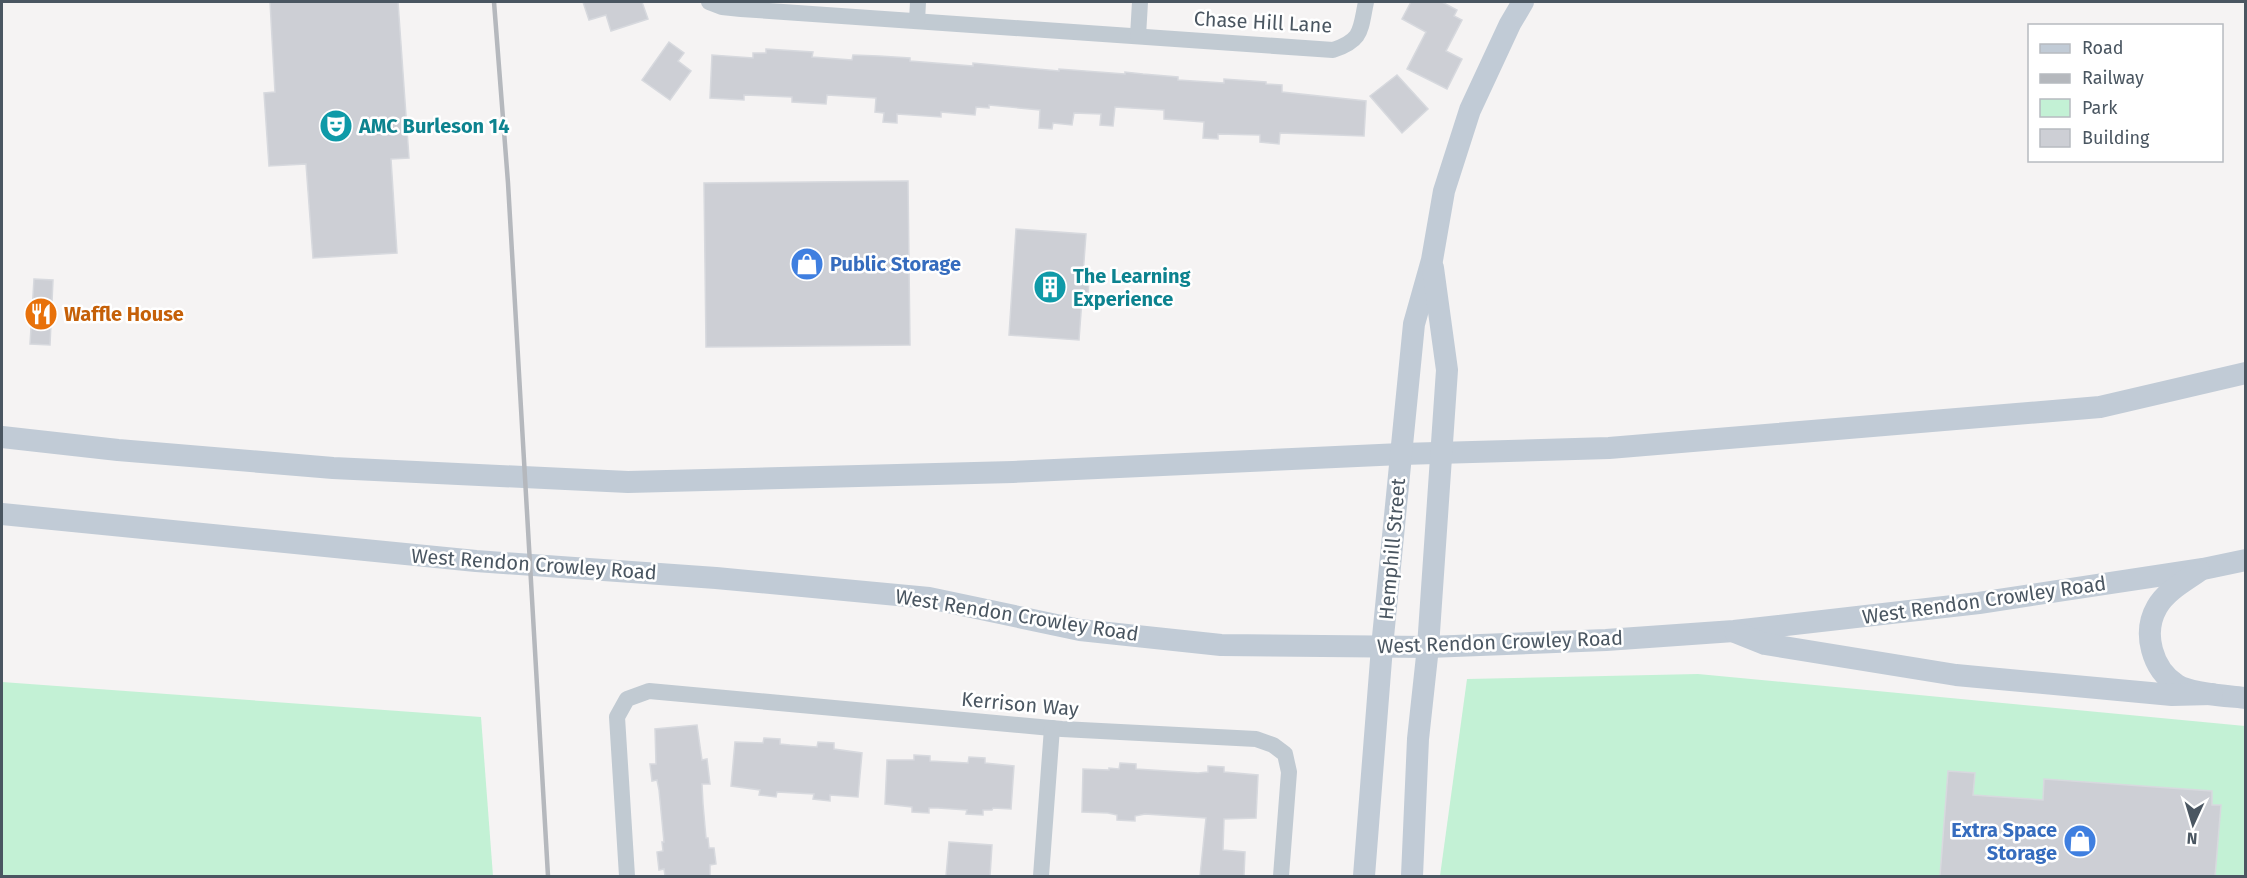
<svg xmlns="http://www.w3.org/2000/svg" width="2247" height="878" font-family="'Fira Sans',sans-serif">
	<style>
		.green { fill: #c3f1d5 }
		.building { fill: #cdcfd5; stroke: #d7d9de; stroke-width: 1.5 }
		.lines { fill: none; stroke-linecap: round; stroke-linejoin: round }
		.street { stroke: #c1cad2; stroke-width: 16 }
		.secondary { stroke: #c1cbd6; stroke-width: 22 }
		.rail { stroke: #b5b8bd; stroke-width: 4.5 }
		.labels { text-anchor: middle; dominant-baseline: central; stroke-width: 5; stroke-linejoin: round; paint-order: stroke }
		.street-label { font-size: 20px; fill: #4a5661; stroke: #fff }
		.culture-label { font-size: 20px; font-weight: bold; fill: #0d838f; stroke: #fff; text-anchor: start }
		.shop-label { font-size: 20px; font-weight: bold; fill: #366cbe; stroke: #fff; text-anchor: start }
		.food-label { font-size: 20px; font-weight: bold; fill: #c56008; stroke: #fff; text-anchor: start }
	</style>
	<rect width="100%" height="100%" fill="#f5f3f3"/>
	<g class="green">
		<polygon points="1698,674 2245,726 2245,876 1440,876 1467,679"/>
		<polygon points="2,682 481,717 493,876 2,876"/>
	</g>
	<g class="building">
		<polygon points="270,2 398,2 409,158 391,159 397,253 313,258 306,164 269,166 264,93 275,92"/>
		<polygon points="583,2 642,2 648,19 611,31 606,15 589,20"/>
		<polygon points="1411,2 1442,2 1457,10 1454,16 1462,20 1446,51 1462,59 1447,89 1407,69 1426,32 1402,19"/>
		<polygon points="669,42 684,53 678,61 691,71 670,100 642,80"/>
		<polygon points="766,49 813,52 812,57 852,60 853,55 879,56 910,58 910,61 973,66 973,63 1059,71 1059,69 1125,74 1125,72 1143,74 1178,77 1178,80 1224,83 1224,79 1266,82 1266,84 1282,85 1282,92 1366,101 1364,136 1280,133 1279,144 1260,142 1260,135 1218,134 1218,139 1203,138 1204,122 1164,119 1164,110 1115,107 1113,126 1100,125 1101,114 1074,113 1072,125 1053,123 1052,129 1039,128 1040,110 989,105 989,108 976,107 975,115 941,112 941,117 897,114 897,123 883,122 884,113 875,112 876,98 827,95 826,104 792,102 792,97 744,95 744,100 710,98 712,55 753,58 753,53 766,53"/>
		<polygon points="1397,75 1428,109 1402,133 1370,96"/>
		<polygon points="908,181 910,345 706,347 704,183"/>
		<polygon points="1016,229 1086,234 1083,275 1089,275 1088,299 1082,299 1079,340 1009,335"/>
		<polygon points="34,279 53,280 50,345 30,344"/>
		<polygon points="697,725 702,760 707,759 710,784 702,784 703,804 706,838 708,838 709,848 714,848 716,864 710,865 710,876 665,876 664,869 659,870 657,852 663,851 662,842 664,842 659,790 657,780 652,781 650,764 656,764 655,729"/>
		<polygon points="764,738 780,739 780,744 790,745 817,747 818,742 834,743 834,749 862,753 858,797 830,795 830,801 813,799 814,794 777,792 776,797 759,795 760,790 731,786 735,742 763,743"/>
		<polygon points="914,755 930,756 930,761 968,763 969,757 985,758 985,763 1014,766 1011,809 993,808 992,810 983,810 983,815 966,814 967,810 938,808 929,808 929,813 912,812 912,807 885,804 887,760 914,760"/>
		<polygon points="1120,763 1136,764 1136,769 1198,773 1208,772 1208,766 1224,767 1224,772 1258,775 1256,818 1224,819 1223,850 1245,852 1244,876 1200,876 1206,818 1145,814 1135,816 1135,821 1117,820 1117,815 1108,813 1082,812 1083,769 1109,770 1109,768 1119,769"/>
		<polygon points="1948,771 1975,773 1973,795 2043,800 2044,779 2212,791 2212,805 2221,805 2215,876 1940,876"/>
		<polygon points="949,842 992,845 990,876 946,876"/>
	</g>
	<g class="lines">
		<g class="street">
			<path d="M709 2 722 7 741 9 1333 50C1363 40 1360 30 1366 2"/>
			<polyline points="917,21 918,2"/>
			<polyline points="1138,36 1140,2"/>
			<polyline points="627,876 617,717 627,699 649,691 1062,729 1256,739 1273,745 1285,754 1289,772 1281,876"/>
			<polyline points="1041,876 1052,728"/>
		</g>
		<g class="secondary">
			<polyline points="2,437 118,450 333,468 628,482 1013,472 1401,454 1609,448 2100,407 2246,373"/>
			<polyline points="2,514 476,561 716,578 929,598 1080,630 1221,645 1428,647 1606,640 1734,631 1979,603 2203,569 2246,560"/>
			<path d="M2199 571C2185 581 2166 591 2157 607 2142 633 2152 669 2177 685 2191 694 2229 696 2246 698"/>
			<polyline points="1735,632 1765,644 1956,675 2172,695 2212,694"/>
			<polyline points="1364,876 1382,647 1414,324 1432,260 1444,191 1470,110 1510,24 1523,2"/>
			<polyline points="1412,876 1418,739 1428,647 1447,370 1433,268"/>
		</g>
		<polyline class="rail" points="494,2 508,183 548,876"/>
	</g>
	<defs>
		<g id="theatre-disc" transform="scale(1.725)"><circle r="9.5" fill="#0f9aa8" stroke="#fff"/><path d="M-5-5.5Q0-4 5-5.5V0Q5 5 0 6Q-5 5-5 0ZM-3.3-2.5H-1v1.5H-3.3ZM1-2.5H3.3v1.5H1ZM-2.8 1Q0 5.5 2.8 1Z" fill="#fff"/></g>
		<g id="shop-disc" transform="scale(1.725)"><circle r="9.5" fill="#3f7fe0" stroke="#fff"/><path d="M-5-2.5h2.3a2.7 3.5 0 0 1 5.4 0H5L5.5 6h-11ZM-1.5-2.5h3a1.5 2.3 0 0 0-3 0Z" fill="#fff"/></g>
		<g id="building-disc" transform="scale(1.725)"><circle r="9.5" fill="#0f9aa8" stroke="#fff"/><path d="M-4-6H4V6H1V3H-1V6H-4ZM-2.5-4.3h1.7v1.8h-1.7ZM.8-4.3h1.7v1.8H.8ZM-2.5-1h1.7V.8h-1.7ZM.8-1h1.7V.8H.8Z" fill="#fff"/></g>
		<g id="restaurant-disc" transform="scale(1.725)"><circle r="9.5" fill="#e8710a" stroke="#fff"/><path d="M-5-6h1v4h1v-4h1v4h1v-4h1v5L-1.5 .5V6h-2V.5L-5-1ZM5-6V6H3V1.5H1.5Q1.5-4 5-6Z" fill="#fff"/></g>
	</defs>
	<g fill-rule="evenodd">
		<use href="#theatre-disc" x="336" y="126"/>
		<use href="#shop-disc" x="807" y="264"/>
		<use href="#building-disc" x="1050" y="287"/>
		<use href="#restaurant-disc" x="41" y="314"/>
		<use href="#shop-disc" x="2080" y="841"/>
	</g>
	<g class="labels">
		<g class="street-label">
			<text transform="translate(1263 22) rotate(3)">Chase Hill Lane</text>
			<text transform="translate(1392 549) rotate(-85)">Hemphill Street</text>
			<text transform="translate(534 564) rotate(4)">West Rendon Crowley Road</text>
			<text transform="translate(1984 600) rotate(-8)">West Rendon Crowley Road</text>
			<text transform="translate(1017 615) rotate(9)">West Rendon Crowley Road</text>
			<text transform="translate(1500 642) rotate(-2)">West Rendon Crowley Road</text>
			<text transform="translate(1020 704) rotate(5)">Kerrison Way</text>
		</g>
		<g class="culture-label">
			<text x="359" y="126">AMC Burleson 14</text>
			<text x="1073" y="276">The Learning<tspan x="1073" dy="23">Experience</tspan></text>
		</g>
		<g class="shop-label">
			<text x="830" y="264">Public Storage</text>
			<text x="2057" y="830" text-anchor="end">Extra Space<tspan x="2057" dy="23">Storage</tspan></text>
		</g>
		<g class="food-label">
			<text x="64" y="314">Waffle House</text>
		</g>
	</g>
	<rect width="2247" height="878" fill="none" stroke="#4a5661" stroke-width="6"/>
	<rect x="2028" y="24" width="195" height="138" fill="#ffffff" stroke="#b7bbc0" stroke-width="1.5"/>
	<rect x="2040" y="44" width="30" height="9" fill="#c1cbd6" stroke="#b7bbc0" stroke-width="1.5"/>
	<text x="2082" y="54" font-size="18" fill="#4a5661">Road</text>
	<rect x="2040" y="74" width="30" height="9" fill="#b5b8bd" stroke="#b7bbc0" stroke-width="1.5"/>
	<text x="2082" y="84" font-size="18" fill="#4a5661">Railway</text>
	<rect x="2040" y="99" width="30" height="18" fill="#c3f1d5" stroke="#b7bbc0" stroke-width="1.5"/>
	<text x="2082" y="114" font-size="18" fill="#4a5661">Park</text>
	<rect x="2040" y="129" width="30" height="18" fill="#cdcfd5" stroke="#b7bbc0" stroke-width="1.5"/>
	<text x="2082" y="144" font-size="18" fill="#4a5661">Building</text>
	<g transform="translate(2193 824) rotate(184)" stroke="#ffffff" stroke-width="4.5" paint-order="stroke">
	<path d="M0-4.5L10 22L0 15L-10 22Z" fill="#4a5661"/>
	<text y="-9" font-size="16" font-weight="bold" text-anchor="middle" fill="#4a5661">N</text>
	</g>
</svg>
